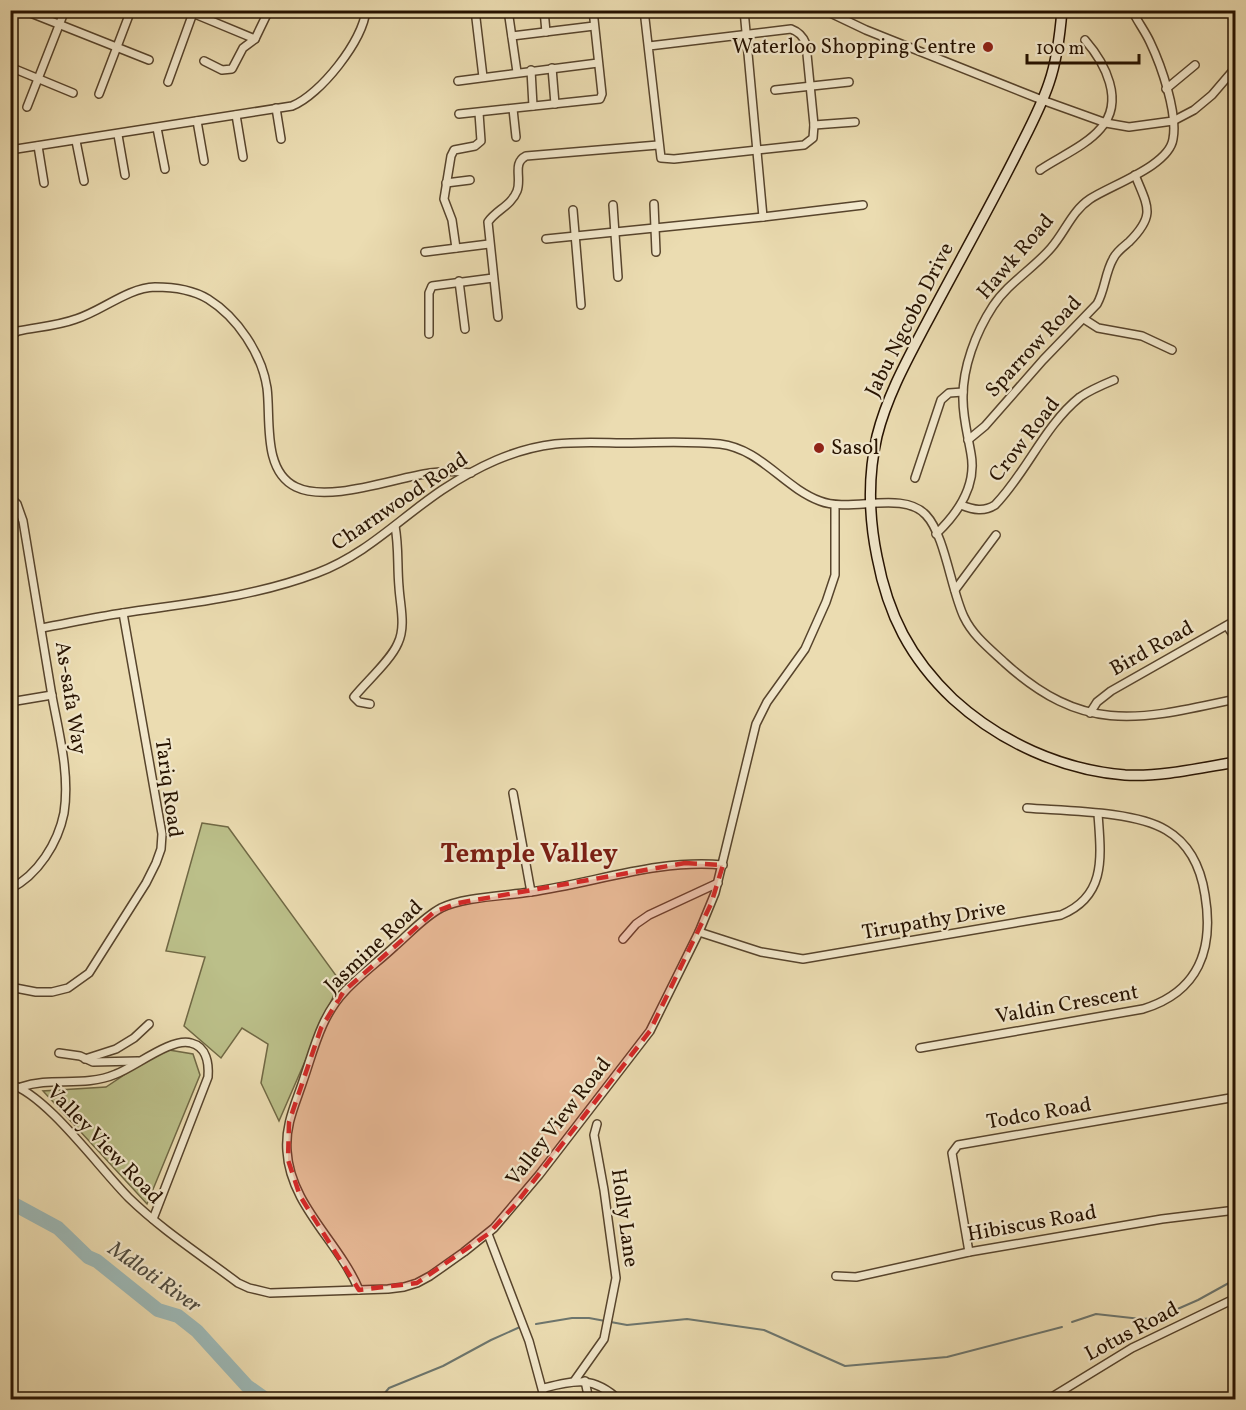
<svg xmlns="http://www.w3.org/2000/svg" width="1246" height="1410" font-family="Vollkorn,serif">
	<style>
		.green { fill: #bbbf89; stroke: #706844; stroke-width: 1.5 }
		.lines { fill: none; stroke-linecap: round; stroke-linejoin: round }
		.stream { stroke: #6d766e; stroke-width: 2 }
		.river { stroke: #9db9b7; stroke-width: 14 }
		.street-casing { stroke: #57442c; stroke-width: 10 }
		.secondary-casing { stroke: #261200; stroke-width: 12 }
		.street { stroke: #f2e8cc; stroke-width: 7 }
		.secondary { stroke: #f2e8cc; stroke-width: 9 }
		.marked { fill: #d62828; fill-opacity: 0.2; stroke: #d62828; stroke-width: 4.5; stroke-dasharray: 12 8; stroke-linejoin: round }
		.poi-dot { fill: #8f2418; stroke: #f2e8cc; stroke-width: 2 }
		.labels { text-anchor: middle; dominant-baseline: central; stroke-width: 4.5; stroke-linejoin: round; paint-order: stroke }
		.poi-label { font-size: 21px; fill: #261200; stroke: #f2e8cc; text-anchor: end }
		.street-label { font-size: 21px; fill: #261200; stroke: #f2e8cc }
		.water-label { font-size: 22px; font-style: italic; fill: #504c40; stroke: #f2e8cc }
		.district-label { font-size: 27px; font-weight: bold; fill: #7a1f14; stroke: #f2e8cc }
	</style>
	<rect width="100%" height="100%" fill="#ebdcb1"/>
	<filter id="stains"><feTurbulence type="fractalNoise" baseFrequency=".00333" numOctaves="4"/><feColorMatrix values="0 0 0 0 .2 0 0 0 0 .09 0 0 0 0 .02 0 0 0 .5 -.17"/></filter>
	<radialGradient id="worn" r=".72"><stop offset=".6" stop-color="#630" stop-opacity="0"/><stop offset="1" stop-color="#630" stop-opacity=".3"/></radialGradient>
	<g class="green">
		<polygon points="202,823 228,827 340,981 279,1121 261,1083 268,1044 242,1028 221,1058 184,1026 205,957 166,951"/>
		<polygon points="163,1049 193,1054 200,1075 147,1204 43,1091 106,1087"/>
	</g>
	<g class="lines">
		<g class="stream">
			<polyline points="1072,1322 1096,1314 1141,1319 1157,1318 1198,1300 1236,1279"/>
			<polyline points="536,1324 572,1318 589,1318 627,1325 687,1319 764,1330 845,1366 947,1357 1062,1327"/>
			<polyline points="379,1400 389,1388 443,1366 491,1340 520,1327"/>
		</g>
		<polyline class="river" points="10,1202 58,1228 88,1257 97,1261 158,1310 178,1316 197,1331 247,1386 267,1400"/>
		<g class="street-casing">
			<g id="street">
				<polyline points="23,10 149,60"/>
				<polyline points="185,10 255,39"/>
				<polyline points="475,10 483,77"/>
				<polyline points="508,10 517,72"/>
				<polyline points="544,10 546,32"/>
				<path d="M644 10 661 158 674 159 804 145 813 138 814 125 806 44C803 36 799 32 791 29L649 46"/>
				<polyline points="744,10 763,217"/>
				<polyline points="824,10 866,30 1042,100 1106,123 1129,127 1173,121 1194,110 1212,95 1236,67"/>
				<polyline points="512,36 594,26"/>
				<polyline points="204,61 222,70 232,69 243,48 255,39 269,10"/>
				<polyline points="10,67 73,93"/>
				<polyline points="552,68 555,104"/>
				<polyline points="531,70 533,106"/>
				<polyline points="458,81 598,63"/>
				<polyline points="168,82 193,13"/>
				<polyline points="1166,89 1195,65"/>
				<polyline points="775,90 849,82"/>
				<polyline points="99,94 131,10"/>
				<polyline points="27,107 65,10"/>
				<polyline points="276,108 281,139"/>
				<polyline points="513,109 516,137"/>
				<polyline points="459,114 600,99 602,94 593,10"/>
				<polyline points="236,115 243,157"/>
				<polyline points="197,121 204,161"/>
				<polyline points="814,125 855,122"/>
				<polyline points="157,128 165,169"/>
				<polyline points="118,135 125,175"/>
				<polyline points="76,141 84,181"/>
				<polyline points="38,146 44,183"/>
				<path d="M10 150 292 106C320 95 363 41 366 10"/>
				<path d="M1040 170C1059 157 1086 146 1101 128 1125 101 1105 63 1085 40"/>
				<polyline points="446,183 470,180"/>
				<polyline points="654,204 656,252"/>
				<polyline points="613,205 618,277"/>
				<polyline points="573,210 581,305"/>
				<polyline points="546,239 763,217 863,205"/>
				<polyline points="456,248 452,220 444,199 451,156 454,150 475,146 481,141 479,113"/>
				<polyline points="425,252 489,244"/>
				<polyline points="459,281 465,329"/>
				<path d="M498 317 488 222C496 210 511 206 517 191 522 178 512 163 526 156L658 145"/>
				<polyline points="1084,319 1098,328 1142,336 1172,350"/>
				<polyline points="429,334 429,293 432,286 493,278"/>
				<path d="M10 336 18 331C37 327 57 326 76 319 102 311 127 288 155 287 173 287 193 290 208 299 237 317 262 354 267 388 271 418 262 471 296 487 329 503 394 478 430 473 443 471 457 471 471 473"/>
				<path d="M968 440 985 426 1043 360 1097 304C1105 290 1105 273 1113 259 1116 252 1123 247 1129 242 1156 215 1148 207 1135 175"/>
				<polyline points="915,478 941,400 949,393 963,392"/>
				<path d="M10 497 17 504 23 521C33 579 42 638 52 696 59 734 70 774 64 813 58 843 38 875 10 889"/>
				<path d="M961 505C974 510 984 512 995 505 1027 472 1044 426 1080 397 1090 390 1102 385 1114 380"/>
				<path d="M936 534C958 513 977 486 971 454 968 436 963 418 963 400 962 368 976 332 993 306 1008 283 1033 269 1051 248 1065 232 1072 211 1090 199 1111 185 1169 166 1173 139 1178 113 1161 65 1150 42 1145 31 1137 21 1132 10"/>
				<polyline points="955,590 996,535"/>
				<polyline points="1227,626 1236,639"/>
				<path d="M42 628C69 623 96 617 123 613 189 603 254 597 317 573 367 554 399 519 442 490 477 467 513 449 555 444 580 441 606 443 631 443 661 442 690 441 720 444 761 449 783 487 820 501 850 513 903 490 926 515 945 535 951 590 964 617 973 636 990 649 1005 663 1085 735 1139 720 1236 699"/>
				<polyline points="10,702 52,695"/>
				<path d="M370 704 359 702 354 697C367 681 391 660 398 643 406 626 400 605 399 587 397 565 399 548 395 526"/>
				<polyline points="1090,713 1097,702 1111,691 1236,620"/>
				<polyline points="513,793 531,892"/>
				<path d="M699 932 761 952 803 959 1061 915C1107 896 1101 856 1098 814"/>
				<polyline points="623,939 636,924 649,915 718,883"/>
				<polyline points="10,987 36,992 52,992 68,988 89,973 146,883 156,863 161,849 162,834 123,613"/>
				<path d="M920 1048 1143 1009C1199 992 1214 949 1205 895 1201 869 1190 844 1166 830 1135 811 1066 811 1027 808"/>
				<polyline points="59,1053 80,1056 93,1062 138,1061"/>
				<polyline points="85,1059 116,1049 134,1038 149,1024"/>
				<path d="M10 1084C47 1095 99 1168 129 1198 162 1230 201 1255 238 1283L249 1288 270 1293 388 1289 404 1287 417 1283 430 1276 464 1252 494 1228 539 1175 650 1031 699 932 715 893 756 724 767 702 805 649 826 602 835 575V505"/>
				<path d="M21 1087C52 1076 83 1088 116 1074 135 1067 172 1037 191 1043 207 1047 209 1064 208 1077L153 1219"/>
				<polyline points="488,1234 529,1341 545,1400"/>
				<polyline points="969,1252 952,1153 958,1145 1236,1097"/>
				<polyline points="836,1276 856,1277 969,1252 1162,1219 1236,1210"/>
				<path d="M359 1290C339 1242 290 1205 287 1151 285 1125 295 1105 303 1081 314 1049 321 1016 345 991 360 975 379 961 395 946 410 933 424 917 441 908 463 897 504 896 530 892 595 883 656 859 723 865"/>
				<polyline points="575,1380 604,1339 616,1278 604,1190 594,1135 597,1124"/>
				<polyline points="585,1381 589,1400"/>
				<path d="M544 1388C575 1380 594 1376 619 1400"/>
				<polyline points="1047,1400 1132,1348 1236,1298"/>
			</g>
		</g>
		<g class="secondary-casing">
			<path id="secondary" d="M1062 10C1060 35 1057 60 1049 83 1041 107 1029 129 1018 151 989 209 956 267 926 324 907 360 887 396 877 436 868 475 869 518 877 557 888 615 910 658 953 699 1000 742 1062 770 1125 775 1161 777 1200 768 1236 762"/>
		</g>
		<use href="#street" class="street"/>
		<use href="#secondary" class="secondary"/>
	</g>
	<path class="marked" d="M685 863 723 865 711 904 650 1031 515 1205 488 1234 417 1283 359 1290 300 1196 288 1160 289 1122 321 1028 344 991 434 912 458 903Z"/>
	<g class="poi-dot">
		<circle cx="988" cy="47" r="6"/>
		<circle cx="819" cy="448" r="6"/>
	</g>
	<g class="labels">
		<g class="poi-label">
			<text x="976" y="47">Waterloo Shopping Centre</text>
			<text x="831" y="448" text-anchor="start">Sasol</text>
		</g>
		<g class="street-label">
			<text transform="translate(1016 257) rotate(-49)">Hawk Road</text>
			<text transform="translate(910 320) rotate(-63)">Jabu Ngcobo Drive</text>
			<text transform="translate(1034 347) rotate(-47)">Sparrow Road</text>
			<text transform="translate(1025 440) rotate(-52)">Crow Road</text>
			<text transform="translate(400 502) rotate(-34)">Charnwood Road</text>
			<text transform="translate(1152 649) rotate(-29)">Bird Road</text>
			<text transform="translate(70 698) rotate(81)">As-safa Way</text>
			<text transform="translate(168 788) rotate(82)">Tariq Road</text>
			<text transform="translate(934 921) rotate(-10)">Tirupathy Drive</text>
			<text transform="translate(374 947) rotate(-43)">Jasmine Road</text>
			<text transform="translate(1067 1005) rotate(-10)">Valdin Crescent</text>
			<text transform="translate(1039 1114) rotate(-10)">Todco Road</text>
			<text transform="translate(559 1122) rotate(-52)">Valley View Road</text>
			<text transform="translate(104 1145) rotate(46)">Valley View Road</text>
			<text transform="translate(624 1218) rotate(82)">Holly Lane</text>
			<text transform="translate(1032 1224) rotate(-10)">Hibiscus Road</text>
			<text transform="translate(1132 1332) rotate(-28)">Lotus Road</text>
		</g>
		<g class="water-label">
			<text transform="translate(154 1278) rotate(35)">Mdloti River</text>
		</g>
		<g class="district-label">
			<text x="529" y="855">Temple Valley</text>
		</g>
	</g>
	<rect width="1246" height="1410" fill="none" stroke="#ebdcb1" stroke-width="36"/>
	<rect x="12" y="12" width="1222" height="1386" fill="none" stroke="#261200" stroke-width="3"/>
	<rect x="18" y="18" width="1210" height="1374" fill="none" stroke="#261200" stroke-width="1.5"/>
	<path d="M1027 54v9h112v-9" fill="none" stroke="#261200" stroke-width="3"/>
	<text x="1036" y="54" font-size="18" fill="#261200" stroke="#f2e8cc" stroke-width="4.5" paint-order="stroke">100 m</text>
	<rect width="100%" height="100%" filter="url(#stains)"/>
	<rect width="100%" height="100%" fill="url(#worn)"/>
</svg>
